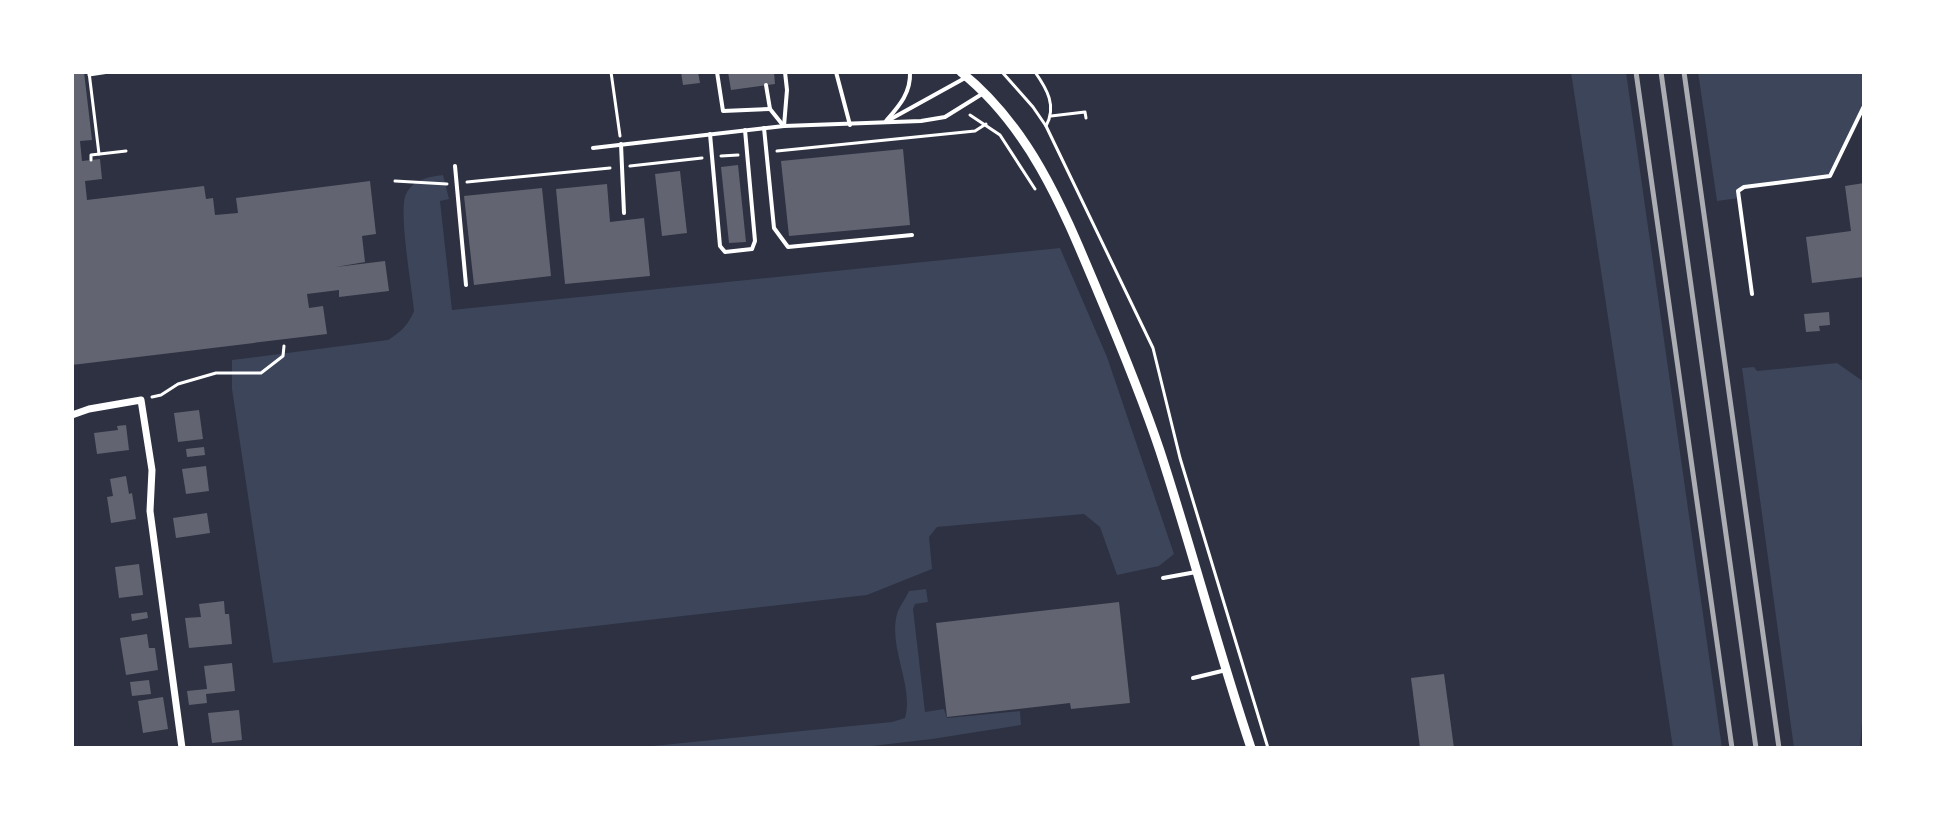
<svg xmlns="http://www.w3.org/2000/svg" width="1936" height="820" font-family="Overpass,sans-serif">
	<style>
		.green { fill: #3c4559 }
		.building { fill: #626471 }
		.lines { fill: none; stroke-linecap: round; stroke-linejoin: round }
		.path { stroke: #fff; stroke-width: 3 }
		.service { stroke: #fff; stroke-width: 4 }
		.minor { stroke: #fff; stroke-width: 7 }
		.tertiary { stroke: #fff; stroke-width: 9 }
		.rail { stroke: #abadb3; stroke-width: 5 }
	</style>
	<rect width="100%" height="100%" fill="#2d3142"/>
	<g class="green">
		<polygon points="1571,72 1626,72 1722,748 1673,748"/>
		<polygon points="1698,72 1864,72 1864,106 1830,176 1744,187 1738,191 1739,198 1717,201"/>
		<path d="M443 175 449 199 440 201 452 310 1060 248 1107 357 1174 554 1159 566 1117 575 1100 527 1084 514 937 527 929 537 932 569 867 595 273 663 232 389V360L388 340C401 332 408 325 414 311 412 288 398 211 406 194 414 179 428 177 443 175Z"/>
		<polygon points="1837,363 1864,382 1864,696 1860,748 1794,748 1742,368 1754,367 1757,371"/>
		<path d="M926 589 928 602 915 604 913 609 925 712 944 709 947 718 1020 711 1021 725 932 739 855 748H633L892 722 905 718C914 685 888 648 897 614 899 607 906 598 909 591Z"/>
	</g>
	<g class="building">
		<polygon points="72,72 84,72 92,140 80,141 82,161 100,159 102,179 85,181 87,200 204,186 206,199 213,198 215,215 238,213 236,198 370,181 376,234 362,236 365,262 336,267 385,261 389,291 339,297 339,290 307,294 309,308 323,306 327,334 72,365"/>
		<polygon points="681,72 698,72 700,83 683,85"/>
		<polygon points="728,72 774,72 775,84 731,90"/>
		<polygon points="903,149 910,225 789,236 781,161"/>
		<polygon points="738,165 746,242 729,243 721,167"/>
		<polygon points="680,171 687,233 662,236 655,174"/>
		<polygon points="1864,183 1864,277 1812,283 1806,237 1851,231 1845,186"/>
		<polygon points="607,184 610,222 644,218 650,276 565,284 556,189"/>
		<polygon points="542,188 551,276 474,285 464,196"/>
		<polygon points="1829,312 1830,325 1819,326 1820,331 1806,332 1804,314"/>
		<polygon points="199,410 203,439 178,442 174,413"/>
		<polygon points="126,425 129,450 97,454 94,433 118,430 117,426"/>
		<polygon points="204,447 205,455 187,457 186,449"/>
		<polygon points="206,466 209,491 186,494 182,469"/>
		<polygon points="126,476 129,494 132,493 136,519 111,523 107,497 113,496 110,479"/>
		<polygon points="207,513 210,533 176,538 173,518"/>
		<polygon points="139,564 143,595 119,598 115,567"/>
		<polygon points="224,601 225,614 229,614 232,644 189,648 185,618 201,617 199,604"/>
		<polygon points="1119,602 1130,703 1071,709 1070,703 947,717 936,623"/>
		<polygon points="147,612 148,618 132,621 131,614"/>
		<polygon points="147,634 149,648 155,648 158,670 126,675 120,638"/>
		<polygon points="232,663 235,691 206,694 207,703 189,705 187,691 207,689 204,666"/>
		<polygon points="1444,674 1454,748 1420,748 1411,678"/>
		<polygon points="149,680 151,694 132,696 130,682"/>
		<polygon points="163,697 168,729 143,733 138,701"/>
		<polygon points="239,710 242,740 212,743 208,713"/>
	</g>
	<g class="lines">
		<g class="path">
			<polyline points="89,72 99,154"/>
			<polyline points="611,72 620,136"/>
			<polyline points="1002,72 1033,107 1046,126 1153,348 1180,458 1268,748"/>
			<path d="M1035 72C1047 89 1057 106 1046 126"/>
			<polyline points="89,75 109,72"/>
			<polyline points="970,115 1000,135 1035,189"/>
			<polyline points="1051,116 1085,112 1086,118"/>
			<polyline points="777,151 975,131 986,124"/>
			<polyline points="721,156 738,155"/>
			<polyline points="91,160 91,155 126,151"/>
			<polyline points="630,166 702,158"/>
			<polyline points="395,181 447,184"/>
			<polyline points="467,182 610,168"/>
			<polyline points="152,397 161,395 178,384 216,373 261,373 283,356 284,346"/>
		</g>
		<g class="service">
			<polyline points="717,72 723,111 770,109"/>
			<polyline points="836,72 850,125"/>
			<polyline points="766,85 770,109 782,124"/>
			<polyline points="889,120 965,78"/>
			<path d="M886 121C899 106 911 93 910 72"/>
			<polyline points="784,126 787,90 785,72"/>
			<polyline points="764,128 774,228 788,247 912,235"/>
			<polyline points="710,134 720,246 725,252 752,249 755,241 745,130"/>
			<polyline points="621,144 624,213"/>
			<polyline points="593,148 784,126 921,121 945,117 982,94"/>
			<polyline points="455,166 466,285"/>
			<polyline points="1752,294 1738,191 1744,187 1830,176 1864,106"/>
			<polyline points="1163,578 1196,572"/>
			<polyline points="1193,678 1226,670"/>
		</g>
		<polyline class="minor" points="72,415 89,409 141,400 152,470 150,511 182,748"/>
		<path class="tertiary" d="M961 72C1031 128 1064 211 1098 292 1120 344 1142 397 1160 451 1192 549 1218 650 1251 748"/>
		<g class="rail">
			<polyline points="1636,72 1732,748"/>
			<polyline points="1661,72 1756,748"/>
			<polyline points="1684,72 1779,748"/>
		</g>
	</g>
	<rect width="1936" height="820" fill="none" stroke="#ffffff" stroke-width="148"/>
</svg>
